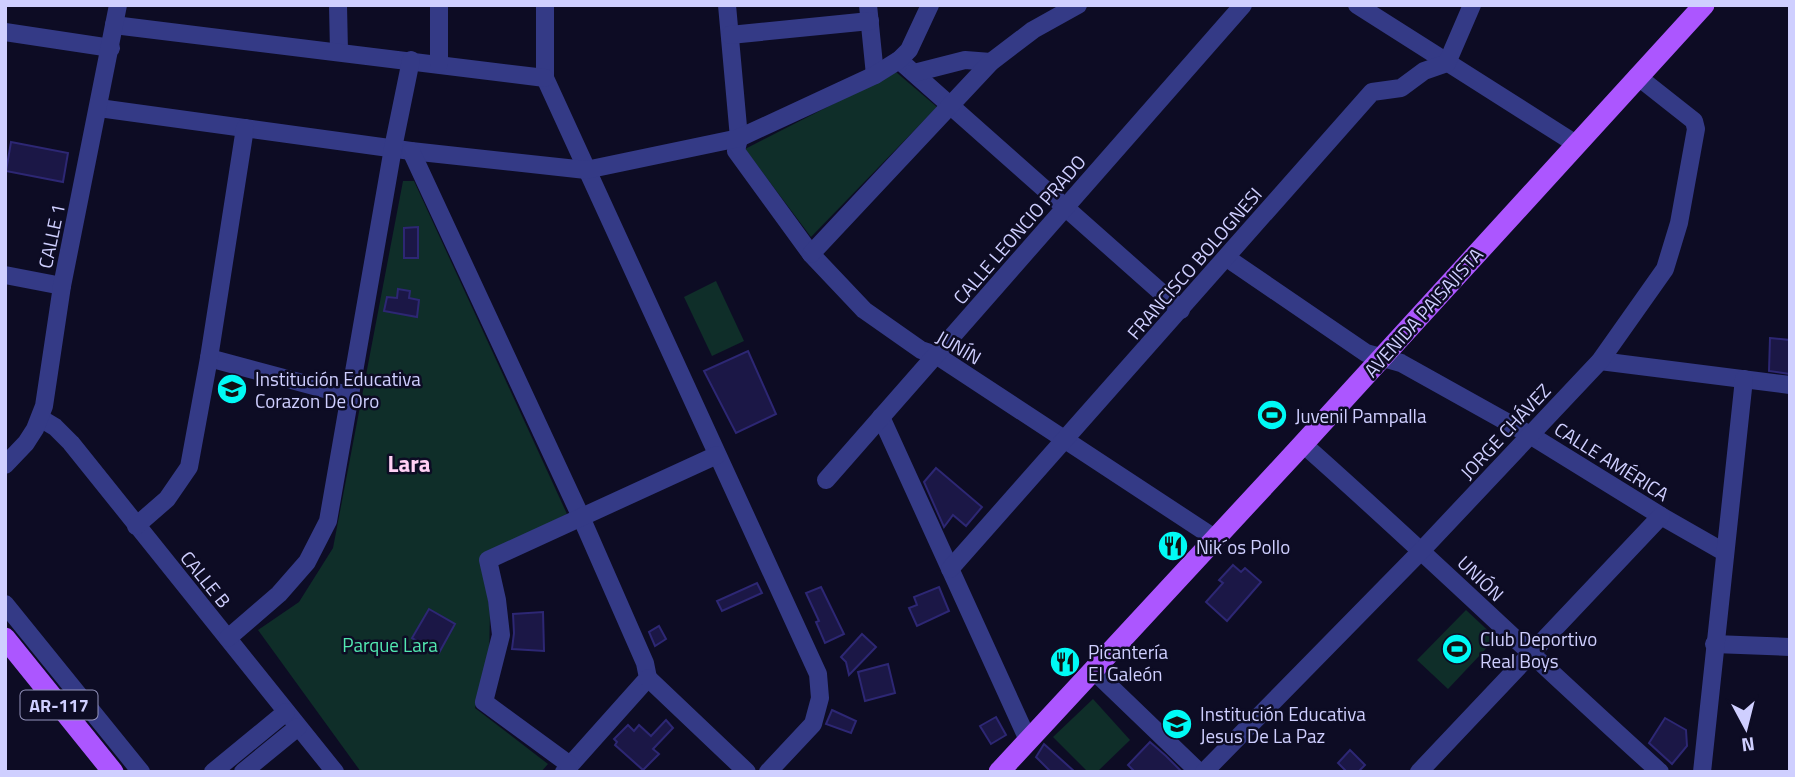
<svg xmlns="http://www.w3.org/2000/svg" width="1795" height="777" font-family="'Titillium Web',sans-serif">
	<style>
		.green { fill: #0f2e29 }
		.building { fill: #1b1746; stroke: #2d2774; stroke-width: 2 }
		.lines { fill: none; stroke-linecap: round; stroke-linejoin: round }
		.minor { stroke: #343a86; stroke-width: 18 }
		.major { stroke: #ac56ff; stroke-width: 21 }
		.labels { text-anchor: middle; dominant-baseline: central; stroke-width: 5; stroke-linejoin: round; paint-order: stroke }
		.shield { fill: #0d0c24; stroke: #9594bd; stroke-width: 2 }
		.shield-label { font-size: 18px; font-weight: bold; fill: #cfcfff }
		.street-label { font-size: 19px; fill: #cfcfff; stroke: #0d0c24 }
		.poi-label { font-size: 19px; fill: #cfcfff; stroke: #0d0c24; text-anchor: start }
		.park-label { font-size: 19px; fill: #52e8b1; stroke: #0d0c24 }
		.quarter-label { font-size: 23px; font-weight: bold; fill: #ffd1f4; stroke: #0d0c24 }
	</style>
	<rect width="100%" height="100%" fill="#0d0c24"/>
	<g class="green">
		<polygon points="896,72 937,107 811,237 745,149"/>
		<polygon points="403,181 414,181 567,514 481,559 490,611 489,662 475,708 548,764 541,772 361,772 258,630 299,602 333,548"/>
		<polygon points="716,281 744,341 712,356 684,297"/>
		<polygon points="1466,610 1496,638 1448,689 1417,660"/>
		<polygon points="1093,699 1130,740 1097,772 1088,772 1053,737"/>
	</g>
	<g class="building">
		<polygon points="11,142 68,153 63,182 6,171"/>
		<polygon points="418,227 418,258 404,258 404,228"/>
		<polygon points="398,289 410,291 409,298 419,300 417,317 384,311 387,297 397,298"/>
		<polygon points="1770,338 1790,340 1790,374 1769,371"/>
		<polygon points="748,351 776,414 736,433 704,371"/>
		<polygon points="936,468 982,507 966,526 953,515 944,527 924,482"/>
		<polygon points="1233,565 1241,572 1245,568 1261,582 1227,621 1206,602 1223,583 1219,580"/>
		<polygon points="757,583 762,593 722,611 717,601"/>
		<polygon points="821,587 844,634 825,643 816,622 819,621 806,593"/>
		<polygon points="939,587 949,611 917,626 909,608 917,605 914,597"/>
		<polygon points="429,609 455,624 439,653 412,638"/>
		<polygon points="543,612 544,651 512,649 514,633 513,614"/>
		<polygon points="659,626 666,639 655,646 649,632"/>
		<polygon points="862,634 876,647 849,675 846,662 841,657"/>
		<polygon points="888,664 895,693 865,701 858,672"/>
		<polygon points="832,710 856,721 851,733 826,724"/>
		<polygon points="996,717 1006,735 991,744 980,726"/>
		<polygon points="1665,718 1686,730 1687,746 1672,764 1649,743"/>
		<polygon points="666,720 673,728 653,749 659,754 643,770 615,745 617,742 614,739 628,725 634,731 639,725 651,736"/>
		<polygon points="1150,742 1166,756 1182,772 1135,772 1128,765"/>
		<polygon points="1044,744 1075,772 1051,772 1036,757"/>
		<polygon points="1350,750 1365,765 1358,772 1347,772 1338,763"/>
	</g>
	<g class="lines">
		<g class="minor">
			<polyline points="338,5 339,52"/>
			<polyline points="545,5 545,78 818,674 820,698 813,724 768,772"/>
			<polyline points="727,5 739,138 736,151 811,254 864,310 921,350 936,355 1216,539"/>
			<polyline points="868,5 875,75"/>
			<polyline points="1357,5 1576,144"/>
			<polyline points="114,25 545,78"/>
			<polyline points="5,32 111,48"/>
			<polyline points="730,35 870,21"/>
			<polyline points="899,60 1181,310"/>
			<polyline points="439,64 439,5"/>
			<polyline points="914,73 965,60 991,62"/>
			<polyline points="99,108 411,151 586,170 739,138 875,75 899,60 909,50 930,5"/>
			<polyline points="411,151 581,517 645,663 648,678 564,772"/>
			<polyline points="811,254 991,62 1033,30 1078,5"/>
			<polyline points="1227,258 1366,353 1401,363 1530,435 1661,516 1724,552"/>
			<polyline points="5,275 62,286"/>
			<polyline points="209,358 351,396"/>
			<polyline points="1600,361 1790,385"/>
			<polyline points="881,417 1028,740"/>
			<polyline points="40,418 55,427 71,443 335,772"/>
			<path d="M1303 444C1424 551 1540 664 1660 772"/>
			<polyline points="5,465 26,443 35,429 44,406 62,286 118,5"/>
			<polyline points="826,480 1243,5"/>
			<polyline points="136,526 167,499 189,467 209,358 245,128"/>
			<polyline points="950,569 1372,92 1401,88 1424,71 1447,63 1472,5"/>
			<polyline points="5,604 141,772"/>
			<polyline points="228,638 279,594 307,562 328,521 393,148 411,60"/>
			<polyline points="1714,644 1790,647"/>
			<polyline points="1093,670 1199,772"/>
			<polyline points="648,678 747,772"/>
			<polyline points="570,765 484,702 501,635 497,600 488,560 717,455"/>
			<polyline points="213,772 286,712"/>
			<polyline points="243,772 298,727"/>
			<polyline points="1204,772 1422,550 1600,361 1665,269 1679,223 1696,129 1694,121 1637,76"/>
			<polyline points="1419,772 1661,516"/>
			<polyline points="1702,772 1744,379"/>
		</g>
		<g class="major">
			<polyline points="5,638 113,772"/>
			<polyline points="999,772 1303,444 1704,5"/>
		</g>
	</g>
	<defs>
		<g id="school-disc" transform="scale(1.575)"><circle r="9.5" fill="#00faf5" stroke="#0d0c24"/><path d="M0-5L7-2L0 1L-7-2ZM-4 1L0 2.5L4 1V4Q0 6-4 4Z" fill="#111"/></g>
		<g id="stadium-disc" transform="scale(1.575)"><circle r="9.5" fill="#00faf5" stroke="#0d0c24"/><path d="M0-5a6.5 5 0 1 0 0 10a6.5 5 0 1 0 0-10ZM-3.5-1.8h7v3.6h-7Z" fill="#111"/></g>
		<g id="restaurant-disc" transform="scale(1.575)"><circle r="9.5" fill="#00faf5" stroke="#0d0c24"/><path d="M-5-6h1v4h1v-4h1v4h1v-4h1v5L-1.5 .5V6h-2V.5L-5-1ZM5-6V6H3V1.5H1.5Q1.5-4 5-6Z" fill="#111"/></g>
	</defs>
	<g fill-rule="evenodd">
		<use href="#school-disc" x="232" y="389"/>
		<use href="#stadium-disc" x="1272" y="415"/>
		<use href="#restaurant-disc" x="1173" y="546"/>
		<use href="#stadium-disc" x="1457" y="649"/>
		<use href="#restaurant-disc" x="1065" y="662"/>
		<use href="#school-disc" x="1177" y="724"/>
	</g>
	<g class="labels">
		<rect class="shield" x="20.5" y="690.5" width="77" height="29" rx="5"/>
		<g class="shield-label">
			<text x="59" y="705">AR-117</text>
		</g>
		<g class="street-label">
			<text transform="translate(1019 229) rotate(-49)">CALLE LEONCIO PRADO</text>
			<text transform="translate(51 236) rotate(-78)">CALLE 1</text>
			<text transform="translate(1194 263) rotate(-49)">FRANCISCO BOLOGNESI</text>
			<text transform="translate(1423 312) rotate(-48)">AVENIDA PAISAJISTA</text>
			<text transform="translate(959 347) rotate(30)">JUNÍN</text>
			<text transform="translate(1505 431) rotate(-47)">JORGE CHÁVEZ</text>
			<text transform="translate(1612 461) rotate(32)">CALLE AMÉRICA</text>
			<text transform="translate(1481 578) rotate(44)">UNIÓN</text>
			<text transform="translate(206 579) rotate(51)">CALLE B</text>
		</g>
		<g class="poi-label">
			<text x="255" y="378">Institución Educativa<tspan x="255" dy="22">Corazon De Oro</tspan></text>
			<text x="1295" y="415">Juvenil Pampalla</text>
			<text x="1196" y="546">Nik´os Pollo</text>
			<text x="1480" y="638">Club Deportivo<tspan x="1480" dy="22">Real Boys</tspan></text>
			<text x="1088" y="651">Picantería<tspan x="1088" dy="22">El Galeón</tspan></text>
			<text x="1200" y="713">Institución Educativa<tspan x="1200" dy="22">Jesus De La Paz</tspan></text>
		</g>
		<g class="park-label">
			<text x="390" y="644">Parque Lara</text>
		</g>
		<g class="quarter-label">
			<text x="409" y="463">Lara</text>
		</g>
	</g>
	<rect width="1795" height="777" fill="none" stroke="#cfcfff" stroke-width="14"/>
	<g transform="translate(1746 728) rotate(173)" stroke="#0d0c24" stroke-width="5" paint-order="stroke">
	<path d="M0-5L12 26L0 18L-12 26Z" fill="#cfcfff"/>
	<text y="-10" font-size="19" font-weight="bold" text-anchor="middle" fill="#cfcfff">N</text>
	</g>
</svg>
